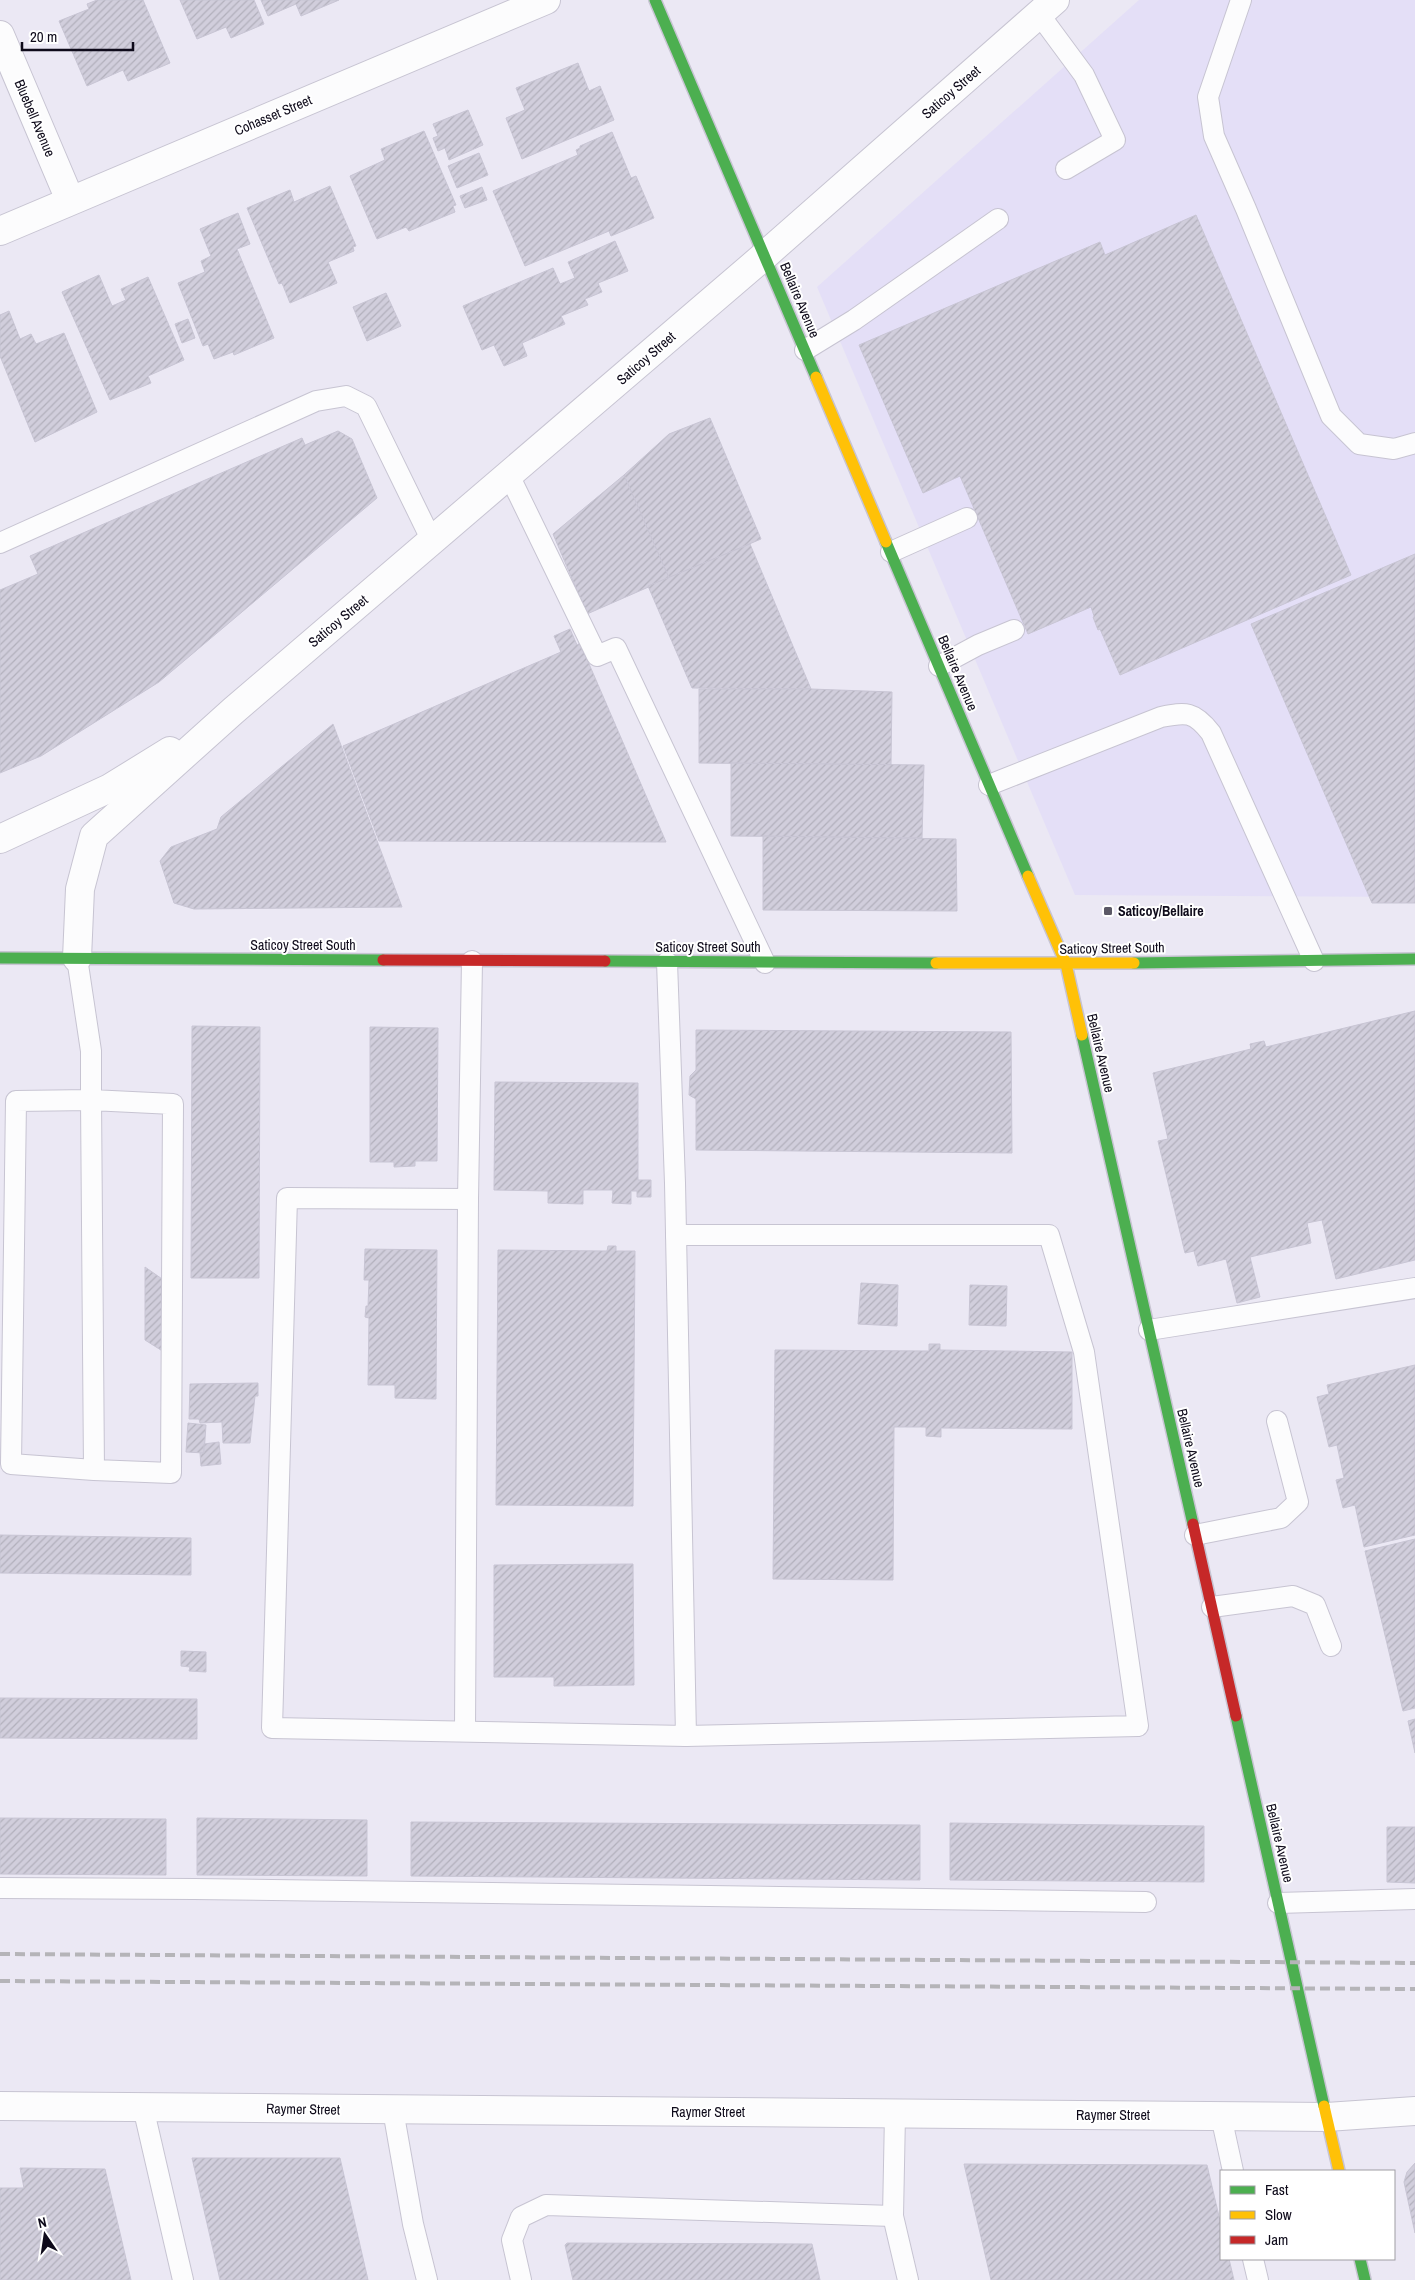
<svg xmlns="http://www.w3.org/2000/svg" width="1415" height="2280" font-family="'Archivo Narrow',sans-serif">
	<style>
		.built { fill: #e4dff7 }
		.building { fill: url(#building-hatch); stroke: #c8c5d4 }
		.lines { fill: none; stroke-linecap: round; stroke-linejoin: round }
		.lane-casing { stroke: #c7c4d2; stroke-width: 22 }
		.street-casing { stroke: #c7c4d2; stroke-width: 30 }
		.fast-casing { stroke: #c7c4d2; stroke-width: 14 }
		.slow-casing { stroke: #c7c4d2; stroke-width: 14 }
		.jam-casing { stroke: #c7c4d2; stroke-width: 14 }
		.lane { stroke: #fcfcfd; stroke-width: 20 }
		.street { stroke: #fcfcfd; stroke-width: 28 }
		.fast { stroke: #4caf50; stroke-width: 11 }
		.slow { stroke: #ffc107; stroke-width: 11 }
		.jam { stroke: #c62828; stroke-width: 11 }
		.rail { stroke: #b5b4b8; stroke-width: 4; stroke-dasharray: 10 5; stroke-linecap: butt }
		.poi-dot { fill: #5b5866; stroke: #fff; stroke-width: 2 }
		.labels { text-anchor: middle; dominant-baseline: central; stroke-width: 4; stroke-linejoin: round; paint-order: stroke }
		.street-label { font-size: 14px; fill: #0e0a1a; stroke: #fff }
		.poi-label { font-size: 14px; font-weight: bold; fill: #0e0a1a; stroke: #fff; text-anchor: start }
	</style>
	<defs>
		<pattern id="building-hatch" width="6" height="6" patternUnits="userSpaceOnUse" patternTransform="scale(1.25)"><rect width="6" height="6" fill="#d1cedc"/><path d="M-1 1l2-2M0 6l6-6M5 7l2-2" fill="none" stroke="#b2b0bc"/></pattern>
	</defs>
	<rect width="100%" height="100%" fill="#ebe8f4"/>
	<polygon class="built" points="1139,0 1415,0 1415,897 1075,895 817,287"/>
	<g class="building">
		<polygon points="97,0 143,0 170,63 128,81 123,70 87,86 59,21 89,9 87,4"/>
		<polygon points="180,0 254,0 264,24 231,38 226,27 197,39"/>
		<polygon points="261,0 339,0 301,16 296,4 268,16"/>
		<polygon points="578,63 589,91 600,86 614,120 522,159 506,118 525,110 516,88"/>
		<polygon points="468,110 483,145 449,160 445,148 438,151 433,138 438,136 433,124"/>
		<polygon points="424,131 456,205 453,206 455,212 409,231 406,227 377,239 350,176 385,160 381,149"/>
		<polygon points="612,132 631,178 636,176 654,218 611,236 609,231 525,266 493,191 578,155 576,150 580,148 580,146"/>
		<polygon points="479,153 488,175 457,188 448,166"/>
		<polygon points="330,186 356,246 353,247 354,251 328,262 337,283 290,303 282,283 279,284 247,208 290,190 294,202"/>
		<polygon points="482,187 487,200 465,208 460,196"/>
		<polygon points="238,213 250,244 237,249 274,338 234,355 233,352 214,359 208,344 203,346 178,283 205,272 201,261 211,256 200,229"/>
		<polygon points="1196,215 1351,575 1120,675 1100,629 1098,630 1093,617 1094,616 1091,607 1028,634 960,476 923,493 859,345 1100,242 1105,255"/>
		<polygon points="615,241 628,271 598,283 602,292 585,299 588,305 561,316 565,324 522,343 527,356 504,366 494,345 482,350 463,306 553,268 560,284 575,278 568,262"/>
		<polygon points="99,275 112,306 126,300 121,289 148,277 184,360 148,376 151,383 110,400 62,292"/>
		<polygon points="386,293 401,326 367,341 353,307"/>
		<polygon points="9,311 20,339 31,334 36,344 64,333 97,412 35,442 0,356 0,315"/>
		<polygon points="188,319 195,338 182,343 175,324"/>
		<polygon points="710,418 761,539 669,578 624,475 669,434"/>
		<polygon points="338,431 352,439 377,498 159,682 41,756 0,773 0,590 38,574 30,556 302,438 305,445"/>
		<polygon points="624,475 669,578 587,614 553,534"/>
		<polygon points="750,544 811,689 692,688 648,586"/>
		<polygon points="1415,554 1415,903 1372,903 1251,624"/>
		<polygon points="570,629 577,645 580,643 666,842 379,841 343,746 561,652 554,636"/>
		<polygon points="699,689 811,689 892,692 891,765 699,763"/>
		<polygon points="333,724 402,907 194,909 174,903 160,861 171,847 217,829 221,817"/>
		<polygon points="731,763 924,765 922,838 731,836"/>
		<polygon points="763,836 956,839 957,911 763,910"/>
		<polygon points="1415,1011 1415,1260 1336,1279 1322,1220 1307,1223 1311,1243 1250,1257 1260,1297 1237,1303 1226,1259 1198,1266 1194,1251 1185,1253 1158,1141 1168,1139 1153,1073 1251,1049 1250,1044 1264,1041 1266,1047"/>
		<polygon points="192,1026 260,1027 259,1278 191,1278"/>
		<polygon points="370,1027 438,1028 437,1161 415,1161 415,1166 394,1167 394,1162 370,1162"/>
		<polygon points="696,1030 1011,1032 1012,1153 696,1150 696,1099 689,1095 690,1076 696,1070"/>
		<polygon points="495,1082 638,1083 638,1180 651,1180 651,1197 637,1197 637,1191 631,1191 631,1204 612,1203 613,1190 583,1190 583,1204 548,1203 548,1191 494,1190"/>
		<polygon points="608,1246 616,1246 616,1251 635,1251 633,1506 496,1505 498,1250 607,1251"/>
		<polygon points="365,1249 437,1250 436,1399 395,1398 395,1385 368,1385 369,1318 365,1317 366,1306 368,1306 369,1280 364,1280"/>
		<polygon points="145,1267 165,1281 164,1352 145,1340"/>
		<polygon points="861,1283 898,1285 897,1326 858,1324"/>
		<polygon points="970,1285 1007,1286 1006,1326 969,1325"/>
		<polygon points="929,1344 940,1344 940,1350 1072,1352 1072,1429 941,1428 941,1437 926,1436 926,1427 894,1427 893,1580 773,1579 775,1350 929,1351"/>
		<polygon points="1415,1365 1415,1535 1364,1547 1355,1505 1343,1508 1336,1480 1344,1478 1337,1445 1329,1447 1317,1397 1329,1394 1327,1385"/>
		<polygon points="258,1383 258,1396 255,1396 250,1443 223,1443 222,1422 200,1423 199,1419 189,1419 190,1384"/>
		<polygon points="188,1423 206,1425 204,1453 186,1452"/>
		<polygon points="219,1442 221,1464 201,1466 200,1453 204,1453 204,1444"/>
		<polygon points="0,1535 191,1538 191,1575 0,1573"/>
		<polygon points="1415,1539 1415,1708 1403,1711 1365,1551"/>
		<polygon points="633,1564 634,1685 554,1686 554,1677 494,1677 494,1565"/>
		<polygon points="181,1651 206,1652 206,1672 189,1671 190,1667 181,1666"/>
		<polygon points="0,1698 197,1699 197,1739 0,1738"/>
		<polygon points="1415,1719 1415,1753 1408,1721"/>
		<polygon points="0,1818 166,1819 166,1875 0,1874"/>
		<polygon points="197,1818 367,1820 367,1876 197,1875"/>
		<polygon points="411,1822 920,1825 920,1880 411,1876"/>
		<polygon points="950,1823 1204,1826 1204,1882 950,1880"/>
		<polygon points="1387,1827 1415,1827 1415,1883 1387,1882"/>
		<polygon points="192,2158 340,2158 368,2280 220,2280"/>
		<polygon points="1415,2163 1415,2233 1404,2182 1407,2172"/>
		<polygon points="964,2164 1207,2165 1221,2225 1221,2259 1229,2259 1234,2280 991,2280"/>
		<polygon points="20,2168 105,2169 131,2280 0,2280 0,2188 24,2188"/>
		<polygon points="567,2243 812,2244 820,2280 573,2280 565,2245"/>
	</g>
	<g class="lines">
		<g class="lane-casing">
			<g id="lane">
				<polyline points="1241,0 1208,97 1214,136 1246,209 1331,416 1359,444 1394,449 1415,443"/>
				<polyline points="1039,14 1084,75 1115,140 1066,169"/>
				<polyline points="805,350 854,320 998,219"/>
				<polyline points="509,475 597,656 616,648 765,963"/>
				<polyline points="0,543 316,401 346,396 366,406 432,541"/>
				<polyline points="891,552 967,518"/>
				<polyline points="939,666 978,645 1014,630"/>
				<path d="M989 785 1161 717C1186 712 1194 711 1211 733L1314 961"/>
				<polyline points="77,958 91,1051 91,1100 94,1470 11,1464 16,1101 91,1100 173,1104 171,1473 94,1470"/>
				<polyline points="472,961 468,1199 287,1198 272,1728 686,1736 675,1183 667,962"/>
				<polyline points="676,1235 1049,1235 1084,1352 1138,1726 686,1736"/>
				<polyline points="1149,1330 1415,1288"/>
				<polyline points="1195,1535 1281,1518 1298,1502 1277,1421"/>
				<polyline points="1212,1607 1293,1596 1315,1605 1331,1646"/>
				<polyline points="465,1731 468,1199"/>
				<polyline points="0,1888 194,1889 1146,1902"/>
				<polyline points="1278,1903 1415,1899"/>
				<polyline points="143,2107 183,2280"/>
				<polyline points="393,2110 413,2224 427,2280"/>
				<polyline points="895,2114 893,2216 908,2280"/>
				<polyline points="1221,2116 1233,2171"/>
				<polyline points="1253,2259 1258,2280"/>
				<polyline points="521,2280 512,2240 521,2217 546,2205 893,2216"/>
			</g>
		</g>
		<g class="street-casing">
			<g id="street">
				<polyline points="0,35 70,200"/>
				<polyline points="0,231 546,0"/>
				<polyline points="0,839 110,788 170,751"/>
				<polyline points="77,958 80,889 94,836 233,711 764,256 1055,0"/>
				<polyline points="0,2106 1327,2117 1415,2111"/>
			</g>
		</g>
		<g class="fast-casing">
			<g id="fast">
				<polyline points="655,0 816,377"/>
				<polyline points="886,542 1028,876"/>
				<polyline points="0,958 383,960"/>
				<polyline points="605,961 936,963"/>
				<polyline points="1134,963 1415,959"/>
				<polyline points="1082,1035 1193,1524"/>
				<polyline points="1236,1716 1324,2106"/>
				<polyline points="1360,2259 1365,2280"/>
			</g>
		</g>
		<g class="slow-casing">
			<g id="slow">
				<polyline points="816,377 886,542"/>
				<polyline points="1028,876 1066,964 1082,1035"/>
				<polyline points="936,963 1134,963"/>
				<polyline points="1324,2106 1339,2171"/>
			</g>
		</g>
		<g class="jam-casing">
			<g id="jam">
				<polyline points="383,960 605,961"/>
				<polyline points="1193,1524 1236,1716"/>
			</g>
		</g>
		<use href="#lane" class="lane"/>
		<use href="#street" class="street"/>
		<use href="#fast" class="fast"/>
		<use href="#slow" class="slow"/>
		<use href="#jam" class="jam"/>
		<g class="rail">
			<polyline points="0,1954 1415,1963"/>
			<polyline points="0,1981 1415,1989"/>
		</g>
	</g>
	<rect class="poi-dot" x="1103" y="906" width="10" height="10" rx="2.5"/>
	<g class="labels">
		<g class="street-label">
			<text transform="translate(951 92) rotate(-41)">Saticoy Street</text>
			<text transform="translate(273 115) rotate(-23)">Cohasset Street</text>
			<text transform="translate(35 118) rotate(67)">Bluebell Avenue</text>
			<text transform="translate(800 300) rotate(67)">Bellaire Avenue</text>
			<text transform="translate(646 358) rotate(-41)">Saticoy Street</text>
			<text transform="translate(338 621) rotate(-40)">Saticoy Street</text>
			<text transform="translate(958 673) rotate(67)">Bellaire Avenue</text>
			<text x="303" y="945">Saticoy Street South</text>
			<text x="708" y="947">Saticoy Street South</text>
			<text transform="translate(1112 948) rotate(-1)">Saticoy Street South</text>
			<text transform="translate(1101 1053) rotate(77)">Bellaire Avenue</text>
			<text transform="translate(1191 1448) rotate(77)">Bellaire Avenue</text>
			<text transform="translate(1280 1843) rotate(77)">Bellaire Avenue</text>
			<text transform="translate(303 2109) rotate(1)">Raymer Street</text>
			<text x="708" y="2112">Raymer Street</text>
			<text x="1113" y="2115">Raymer Street</text>
		</g>
		<g class="poi-label">
			<text x="1118" y="911">Saticoy/Bellaire</text>
		</g>
	</g>
	<rect x="1220" y="2170" width="175" height="90" fill="#ffffff" stroke="#9f9da3"/>
	<rect x="1230" y="2186" width="25" height="8" fill="#4caf50" stroke="#9f9da3"/>
	<text x="1265" y="2195" font-size="15" fill="#0e0a1a">Fast</text>
	<rect x="1230" y="2211" width="25" height="8" fill="#ffc107" stroke="#9f9da3"/>
	<text x="1265" y="2220" font-size="15" fill="#0e0a1a">Slow</text>
	<rect x="1230" y="2236" width="25" height="8" fill="#c62828" stroke="#9f9da3"/>
	<text x="1265" y="2245" font-size="15" fill="#0e0a1a">Jam</text>
	<g transform="translate(45 2235) rotate(347)" stroke="#ffffff" stroke-width="4" paint-order="stroke">
	<path d="M0-4L9 19L0 12L-9 19Z" fill="#0e0a1a"/>
	<text y="-8" font-size="14" font-weight="bold" text-anchor="middle" fill="#0e0a1a">N</text>
	</g>
	<path d="M22 42v8h111v-8" fill="none" stroke="#0e0a1a" stroke-width="2.5"/>
	<text x="30" y="42" font-size="15" fill="#0e0a1a" stroke="#ffffff" stroke-width="4" paint-order="stroke">20 m</text>
</svg>
